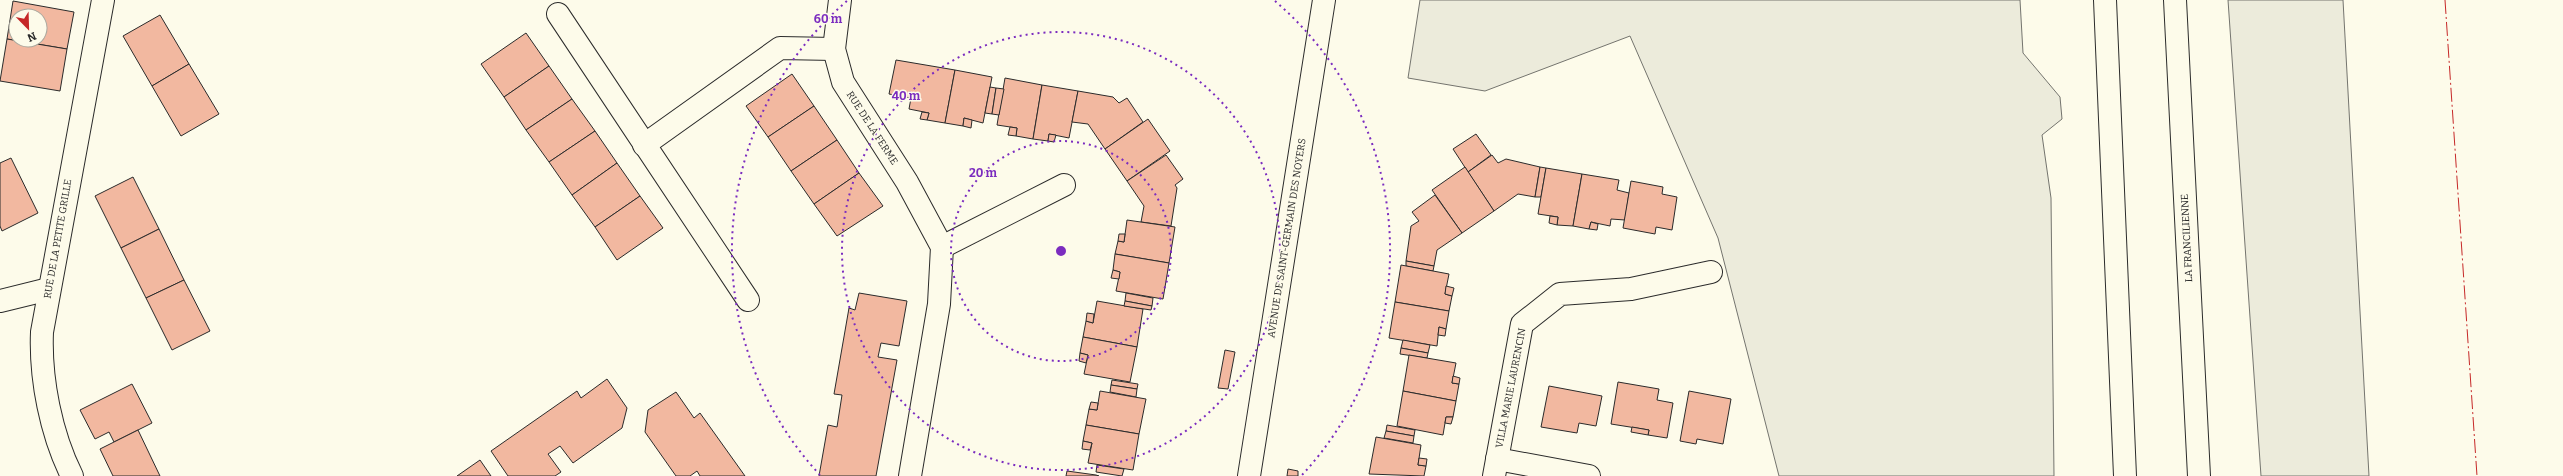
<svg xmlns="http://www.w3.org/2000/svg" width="2563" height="476" font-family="Bitter,serif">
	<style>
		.green { fill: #ecebdb; stroke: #74746e }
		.building { fill: #f2b8a0; stroke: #2b2b2b; fill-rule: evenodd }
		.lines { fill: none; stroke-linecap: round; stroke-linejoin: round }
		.minor-casing { stroke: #2b2b2b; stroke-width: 24 }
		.secondary-casing { stroke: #2b2b2b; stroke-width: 24 }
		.motorway-casing { stroke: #2b2b2b; stroke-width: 24 }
		.minor { stroke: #fdfbea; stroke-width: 22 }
		.secondary { stroke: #fdfbea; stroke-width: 22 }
		.motorway { stroke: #fdfbea; stroke-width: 22 }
		.power { stroke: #c62828; stroke-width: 1; stroke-dasharray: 14 3 2 3; stroke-linecap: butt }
		.ring { fill: none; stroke: #7b2cbf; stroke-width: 2; stroke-dasharray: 2 4 }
		.labels { text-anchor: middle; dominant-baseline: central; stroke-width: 3; stroke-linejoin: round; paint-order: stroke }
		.street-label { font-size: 10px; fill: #2b2b2b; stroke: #fdfbea }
		.centre { fill: #7b2cbf; stroke: #fdfbea; stroke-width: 2 }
		.ring-label { font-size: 12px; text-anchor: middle; font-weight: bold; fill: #7b2cbf; stroke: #fdfbea; stroke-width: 3; stroke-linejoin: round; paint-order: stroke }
	</style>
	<rect width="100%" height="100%" fill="#fdfbea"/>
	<g class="green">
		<polygon points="1420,0 2020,0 2023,53 2060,97 2062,119 2042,135 2051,198 2054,476 1779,476 1718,238 1630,36 1485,91 1408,78"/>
		<polygon points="2228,0 2343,0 2369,476 2261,476"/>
	</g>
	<g class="building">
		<path d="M13 1 74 12 67 49 7 39ZM16 16H40V40H16Z"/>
		<polygon points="160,15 189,64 152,86 123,36"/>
		<polygon points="526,33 549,66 504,97 481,64"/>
		<polygon points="7,39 67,49 60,91 0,81"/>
		<polygon points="896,60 955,70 945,123 927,120 929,113 909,109 911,98 889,94"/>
		<polygon points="189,64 219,114 181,136 152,86"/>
		<polygon points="549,66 572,99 526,130 504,97"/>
		<polygon points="955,70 992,77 983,123 964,118 963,126 945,123"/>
		<polygon points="792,74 814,106 768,137 746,106"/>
		<polygon points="1005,78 1042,85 1033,139 1016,136 1017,128 997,125"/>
		<polygon points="1042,85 1078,91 1069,138 1049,134 1048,141 1033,139"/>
		<polygon points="990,87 996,88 992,114 985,113"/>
		<polygon points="996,88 1004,89 999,115 992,114"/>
		<polygon points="1078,91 1113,97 1119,103 1127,98 1143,122 1105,149 1088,124 1072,122"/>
		<polygon points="572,99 595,131 549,162 526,130"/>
		<polygon points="814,106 837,140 791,171 768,137"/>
		<polygon points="922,112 929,113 927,120 920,119"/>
		<polygon points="964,118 972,120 971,128 963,126"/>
		<polygon points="1148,119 1170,151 1127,181 1105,149"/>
		<polygon points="1010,127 1017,128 1016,136 1008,135"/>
		<polygon points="595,131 617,163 572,195 549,162"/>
		<polygon points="1049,134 1056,135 1054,142 1048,141"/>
		<polygon points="1476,134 1491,155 1468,172 1453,149"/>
		<polygon points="837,140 859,173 814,204 791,171"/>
		<polygon points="1166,155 1183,179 1175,185 1177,188 1171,226 1141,222 1144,206 1127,181"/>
		<polygon points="1492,155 1498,163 1506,159 1540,167 1535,197 1518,194 1494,211 1468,172"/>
		<polygon points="11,158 38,213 2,231 0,226 0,163"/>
		<polygon points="617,163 640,196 595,227 572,195"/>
		<polygon points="1465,167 1494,211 1462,233 1432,190"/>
		<polygon points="1540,167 1546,168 1541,197 1535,197"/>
		<polygon points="1546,168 1582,174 1573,226 1557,225 1558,217 1538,214"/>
		<polygon points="859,173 883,206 837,236 814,204"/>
		<polygon points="1582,174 1619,180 1617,190 1629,193 1625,220 1611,219 1610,226 1591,222 1589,229 1573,226"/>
		<polygon points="133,177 159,229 121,248 95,196"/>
		<polygon points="1631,181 1663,187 1662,194 1677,197 1672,230 1656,227 1655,234 1623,228"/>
		<polygon points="1435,195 1462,233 1437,250 1434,266 1406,261 1411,226 1419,221 1412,212"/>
		<polygon points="640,196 663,228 617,260 595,227"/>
		<polygon points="1550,216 1558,217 1557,225 1549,223"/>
		<polygon points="1127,220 1175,227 1169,263 1115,254 1118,241 1124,242"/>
		<polygon points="1591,222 1598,224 1597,230 1589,229"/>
		<polygon points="159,229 184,280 146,298 121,248"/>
		<polygon points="1119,234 1125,234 1124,242 1118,241"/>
		<polygon points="1115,254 1169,263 1163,299 1116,291 1120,272 1113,270"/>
		<polygon points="1406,261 1434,266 1433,271 1406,266"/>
		<polygon points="1401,265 1449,274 1445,294 1452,296 1449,311 1395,302"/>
		<polygon points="1113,270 1120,272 1119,279 1111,278"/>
		<polygon points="184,280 210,331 172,350 146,298"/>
		<polygon points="1446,286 1454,288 1452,296 1445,294"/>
		<polygon points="859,293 907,301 899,346 881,343 878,357 897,360 876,476 819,476 828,425 837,427 842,395 834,394 849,308 855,310"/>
		<polygon points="1126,293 1153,298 1152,306 1125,301"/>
		<polygon points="1097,301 1143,309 1137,347 1083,337 1086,321 1093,323"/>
		<polygon points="1125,301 1152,306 1151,310 1124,306"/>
		<polygon points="1395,302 1449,311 1446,329 1439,327 1437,346 1389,338"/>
		<polygon points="1087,313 1094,314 1093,323 1086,321"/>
		<polygon points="1439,327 1446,329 1445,336 1438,335"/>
		<polygon points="1083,337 1137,347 1130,382 1084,374 1088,355 1080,353"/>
		<polygon points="1403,340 1430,345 1428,353 1401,348"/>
		<polygon points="1401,348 1428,353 1427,358 1400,354"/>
		<polygon points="1225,350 1235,352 1228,389 1218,388"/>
		<polygon points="1080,353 1088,355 1086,363 1079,361"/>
		<polygon points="1409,355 1456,363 1452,383 1459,384 1456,401 1403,391"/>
		<polygon points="1453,376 1460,378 1459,384 1452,383"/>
		<polygon points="607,379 627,408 622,428 573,463 560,446 548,454 561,472 555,476 508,476 491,451 577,391 581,398"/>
		<polygon points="1112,380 1138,384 1137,389 1111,385"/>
		<polygon points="1618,382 1659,389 1657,400 1673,403 1667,438 1648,435 1649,430 1611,424"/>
		<polygon points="132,384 152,423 114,442 109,432 95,439 80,410"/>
		<polygon points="1111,385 1137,389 1136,397 1110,392"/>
		<polygon points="1549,386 1602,396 1596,426 1579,423 1577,433 1541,427"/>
		<polygon points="1100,391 1146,399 1139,434 1086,425 1089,409 1097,410"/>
		<polygon points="1403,391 1456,401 1453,417 1446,417 1443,435 1397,426"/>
		<polygon points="1689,391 1731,399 1723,444 1697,439 1696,444 1680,441"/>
		<polygon points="676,392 694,418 700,413 745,476 700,476 697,471 690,476 676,476 645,432 648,410"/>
		<polygon points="1091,402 1098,403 1097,410 1089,409"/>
		<polygon points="1446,417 1453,417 1451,424 1445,423"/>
		<polygon points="1086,425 1139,434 1133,470 1088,463 1092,443 1083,441"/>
		<polygon points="1387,425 1415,430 1414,436 1386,431"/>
		<polygon points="1632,427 1649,430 1648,435 1631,432"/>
		<polygon points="138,430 160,476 113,476 100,449"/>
		<polygon points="1386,431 1414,436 1413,443 1384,438"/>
		<polygon points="1376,437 1421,445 1418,465 1426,466 1424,476 1369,474"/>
		<polygon points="1083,441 1092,443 1090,450 1082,449"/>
		<polygon points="1419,458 1427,459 1426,466 1418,465"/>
		<polygon points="480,460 491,476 457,476"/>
		<polygon points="1097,465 1124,469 1122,476 1096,472"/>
		<polygon points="1288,469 1298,471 1298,476 1287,476"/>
		<polygon points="1067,471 1096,475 1099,476 1066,476"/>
	</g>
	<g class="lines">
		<g class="minor-casing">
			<g id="minor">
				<polyline points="840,0 834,49 843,82 907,182 942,247 939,304 910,476"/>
				<polyline points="558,14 748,300"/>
				<polyline points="644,145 780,48 834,49"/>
				<polyline points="942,247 1064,185"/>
				<polyline points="0,301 49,289"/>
				<polyline points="1497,459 1589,476"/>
				<path d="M72 476C51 434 40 379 42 332L103 0"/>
				<polyline points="1494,476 1522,324 1560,294 1631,289 1711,272"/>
			</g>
		</g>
		<g class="secondary-casing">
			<polyline id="secondary" points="1249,476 1324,0"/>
		</g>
		<g class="motorway-casing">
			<g id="motorway">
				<polyline points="2105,0 2125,476"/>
				<polyline points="2175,0 2199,476"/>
			</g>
		</g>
		<use href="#minor" class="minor"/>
		<use href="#secondary" class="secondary"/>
		<use href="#motorway" class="motorway"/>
		<polyline class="power" points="2445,0 2477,476"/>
	</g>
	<g class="ring">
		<circle cx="1061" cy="251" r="110"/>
		<circle cx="1061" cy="251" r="219"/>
		<path d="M820 475A329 329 0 0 1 847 1M1275 1A329 329 0 0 1 1302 475"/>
	</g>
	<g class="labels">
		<g class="street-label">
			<text transform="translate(872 128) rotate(57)">RUE DE LA FERME</text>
			<text transform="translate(1287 238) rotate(-81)">AVENUE DE SAINT-GERMAIN DES NOYERS</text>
			<text transform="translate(2187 238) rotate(-93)">LA FRANCILIENNE</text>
			<text transform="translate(58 239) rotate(-80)">RUE DE LA PETITE GRILLE</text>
			<text transform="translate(1511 388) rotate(-79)">VILLA MARIE LAURENCIN</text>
		</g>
	</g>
	<circle cx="1061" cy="251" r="6" class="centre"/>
	<g class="ring-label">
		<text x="828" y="23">60 m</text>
		<text x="906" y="100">40 m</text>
		<text x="983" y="177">20 m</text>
	</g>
	<g transform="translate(28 28) rotate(157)"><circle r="19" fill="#fdfbea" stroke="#a9a89e"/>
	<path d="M0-3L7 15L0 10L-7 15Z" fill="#c62828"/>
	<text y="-6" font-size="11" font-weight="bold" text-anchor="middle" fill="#2b2b2b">N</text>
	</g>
</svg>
